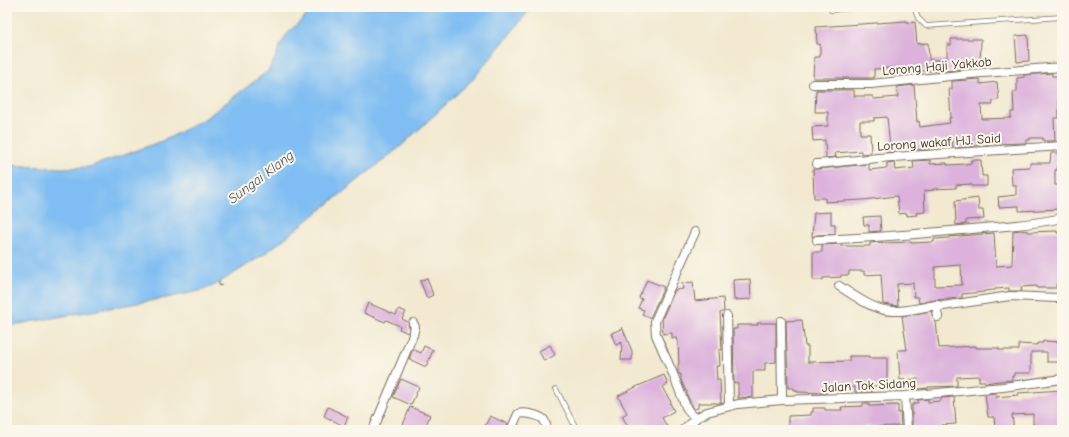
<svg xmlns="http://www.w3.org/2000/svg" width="1069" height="437" font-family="'Comic Neue',sans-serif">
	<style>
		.water { fill: #7fbdf2; stroke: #5d7488 }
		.building { fill: #dcb2dc; fill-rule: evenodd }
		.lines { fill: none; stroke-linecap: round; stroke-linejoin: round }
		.service-casing { stroke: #7b6d5c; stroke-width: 5.5 }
		.minor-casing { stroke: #7b6d5c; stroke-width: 10 }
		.path { stroke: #7b6d5c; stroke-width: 1.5; stroke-dasharray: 3 3; stroke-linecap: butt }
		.service { stroke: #fff; stroke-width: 4 }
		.minor { stroke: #fff; stroke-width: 8 }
		.labels { text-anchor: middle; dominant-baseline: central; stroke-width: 4; stroke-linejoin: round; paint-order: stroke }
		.street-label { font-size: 13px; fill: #3b2a1e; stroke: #fbf7ec }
		.water-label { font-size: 14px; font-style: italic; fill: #4f565e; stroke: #fbf7ec }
	</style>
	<rect width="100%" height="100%" fill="#fbf7ec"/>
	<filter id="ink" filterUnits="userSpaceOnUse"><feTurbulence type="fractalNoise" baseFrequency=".025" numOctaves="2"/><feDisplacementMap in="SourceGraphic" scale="8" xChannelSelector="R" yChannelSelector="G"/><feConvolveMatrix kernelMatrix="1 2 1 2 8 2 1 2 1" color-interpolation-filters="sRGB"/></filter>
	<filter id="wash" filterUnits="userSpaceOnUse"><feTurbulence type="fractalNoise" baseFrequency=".012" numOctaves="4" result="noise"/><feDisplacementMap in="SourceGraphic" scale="16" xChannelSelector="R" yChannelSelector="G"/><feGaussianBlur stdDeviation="0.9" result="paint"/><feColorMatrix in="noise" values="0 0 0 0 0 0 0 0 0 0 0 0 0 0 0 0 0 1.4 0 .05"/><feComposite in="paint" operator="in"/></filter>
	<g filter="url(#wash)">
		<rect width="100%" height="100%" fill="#f2e9d0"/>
		<polygon class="water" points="315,7 532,7 474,78 400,147 266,253 217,284 204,290 166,298 7,326 7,165 61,168 89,167 127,154 167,139 206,118 268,71 275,59 280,46 287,34"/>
		<g id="blocks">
			<g class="building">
				<polygon points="907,21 908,23 915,22 917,44 928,43 929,60 947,60 947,45 951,45 951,39 981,39 980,66 964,66 964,69 944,71 919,71 919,74 912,74 912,71 892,72 892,68 874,69 874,78 813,78 814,57 820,57 820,44 817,44 816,27"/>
				<polygon points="1028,35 1029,61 1017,62 1015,36"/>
				<polygon points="1052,73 1052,76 1058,76 1059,90 1059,118 1054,118 1055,141 1043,141 1043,138 1030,138 1030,140 1026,140 1026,143 987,144 987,145 953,148 951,139 932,141 932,144 929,144 929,149 916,150 915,144 899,146 900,151 886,152 886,147 890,147 887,117 874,118 874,121 860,121 860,134 870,134 871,153 861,154 861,151 835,153 836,157 826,158 825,140 813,141 812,127 828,126 828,112 815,112 816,90 854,90 854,96 873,96 873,99 898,97 897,87 914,85 917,122 919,121 920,127 950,123 949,118 951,118 949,89 952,89 952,81 980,79 980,84 997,82 999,100 992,101 993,105 981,105 982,119 1011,118 1011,112 1014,112 1013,92 1017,92 1017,78 1024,77 1024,75"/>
				<polygon points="1051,153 1059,153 1059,167 1057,167 1057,170 1055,170 1055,185 1059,185 1060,209 1019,211 1019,206 999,207 998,197 1016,195 1016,185 1012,185 1011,168 1030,167 1030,163 1050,163"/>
				<polygon points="930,160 930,164 947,163 947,165 966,164 971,163 971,160 981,160 982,176 987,176 987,186 971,186 971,184 956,185 956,188 933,189 934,190 924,191 925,212 916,213 917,215 907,216 907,213 899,214 897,196 863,200 825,202 825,198 814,198 813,169 818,169 869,164 869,170 887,168 887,163 894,162 895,170 914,168 913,161"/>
				<polygon points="978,198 979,210 983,210 984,219 966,220 966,224 956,225 955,201"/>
				<polygon points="831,212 831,224 835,224 835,234 817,235 812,237 814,213"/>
				<polygon points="880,216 881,231 869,232 869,225 864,225 863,217"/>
				<path d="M1020 230 1028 231V232L1057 231V233H1061L1062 284H1056V288H1037V286L1021 287 1022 291H1009V288L995 289V290L984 291V292L962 294V298L935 300 919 303 918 297H914L913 283 897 284 898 306 883 304 881 274 864 275V271H849V275H841V277L823 278V280H813V252H822V245L841 244V246H870V243L882 242V243L911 242V243L934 242V239L949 238V237L994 233 996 266 1012 265 1013 231ZM961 265 962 285 935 286V267Z"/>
				<polygon points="427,278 433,295 427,298 420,281"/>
				<polygon points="750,279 751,299 734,300 733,280"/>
				<polygon points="647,280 664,287 650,318 642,314 644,310 638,308 642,299 639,298"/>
				<polygon points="693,282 695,301 723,298 724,311 720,313 722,350 719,350 720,366 716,366 717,380 720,380 721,403 698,403 698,408 694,409 687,395 687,391 686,391 681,380 681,374 679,374 678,373 678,364 679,364 678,341 677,341 676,338 672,338 672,333 663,334 662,319 675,290 683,289 682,283"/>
				<polygon points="368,303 396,315 399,309 406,312 402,319 408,322 409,328 408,333 399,329 400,326 386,320 385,322 364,313"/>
				<polygon points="931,311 933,318 936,322 939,348 976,346 976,348 999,348 999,350 1019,350 1019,344 1037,345 1037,343 1043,343 1043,341 1062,342 1062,362 1047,362 1047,352 1031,352 1031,373 1014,373 1014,376 1012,376 1012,380 999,381 985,383 985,381 979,381 979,376 957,377 957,386 928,387 928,388 918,389 918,379 900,380 898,350 907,350 902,316"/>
				<polygon points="802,320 805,346 808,346 808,362 849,361 849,356 869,356 869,358 887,358 887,386 872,386 872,392 855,392 855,387 849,387 849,385 829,385 829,389 826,389 826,393 822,393 797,392 797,390 794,390 794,388 788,388 786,321"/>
				<polygon points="757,323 776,323 776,362 765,363 765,371 754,371 754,372 753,372 753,397 738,398 738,383 734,383 733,329 737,329 737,325 758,325"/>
				<polygon points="622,327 632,351 632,360 621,360 622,342 616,345 611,333 622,329"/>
				<polygon points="550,345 555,355 544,361 539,351"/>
				<polygon points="424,346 433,350 426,367 409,359 413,349 421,353"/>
				<polygon points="664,375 668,384 662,387 671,402 670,403 674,411 662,418 669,430 630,430 622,416 627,413 618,396 638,386"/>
				<polygon points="401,379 419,387 411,405 393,397"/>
				<polygon points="1062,390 1061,430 1036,430 1036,426 1033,427 1033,414 1012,415 1014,430 999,430 999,426 995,427 994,417 988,417 985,394 996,393 996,397 1018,395 1018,393"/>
				<polygon points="954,397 956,424 942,425 943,430 922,430 922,427 912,427 912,405 914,405 914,403 918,403 918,400 928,399 928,402 941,401 941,398"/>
				<polygon points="863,403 869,403 869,406 898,405 898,413 900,412 901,426 806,428 806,429 804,430 788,430 788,416 811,415 811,412 813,412 813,408 825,408 825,410 842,410 841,407 863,406"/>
				<polygon points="328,407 348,417 344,426 324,416"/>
				<polygon points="410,407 430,415 424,430 401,430"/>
				<polygon points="490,416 508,424 506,430 483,430"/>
			</g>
		</g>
	</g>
	<g filter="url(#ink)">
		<use href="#blocks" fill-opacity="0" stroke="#7b6d5c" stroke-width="1"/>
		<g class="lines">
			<g class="service-casing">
				<g id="service">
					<polyline points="914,7 918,18 926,26 1062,17"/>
					<polyline points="831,10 864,7"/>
					<polyline points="556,389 577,430"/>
				</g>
			</g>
			<g class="minor-casing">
				<g id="minor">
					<polyline points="813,84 871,84 970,74 1062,67"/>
					<polyline points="817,164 878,158 1062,146"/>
					<polyline points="695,232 655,321 656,335 673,374 686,407 690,413 696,418"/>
					<path d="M817 240C869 238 920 234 972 229 1002 226 1032 225 1062 218"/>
					<path d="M839 286C855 296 874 311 893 311 905 312 924 307 936 305"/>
					<polyline points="727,316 729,405"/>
					<polyline points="938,317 936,305 943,306 1010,296 1057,298 1062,297"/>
					<polyline points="781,321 782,400"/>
					<polyline points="905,396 907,430"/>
					<polyline points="373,430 413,335 415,327 413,323"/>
					<path d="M511 430 518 414C524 412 540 415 544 420 546 423 546 427 548 430"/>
					<polyline points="683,430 696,418 707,412 738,404 782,400 905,396 1003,387 1062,379"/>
				</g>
			</g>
			<polyline class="path" points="220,281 217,284 222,286"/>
			<use href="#service" class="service"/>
			<use href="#minor" class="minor"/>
		</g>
	</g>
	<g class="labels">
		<g class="street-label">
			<text transform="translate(937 66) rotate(-5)">Lorong Haji Yakkob</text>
			<text transform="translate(939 142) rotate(-4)">Lorong wakaf HJ. Said</text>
			<text transform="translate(869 385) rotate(-3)">Jalan Tok Sidang</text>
		</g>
		<g class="water-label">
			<text transform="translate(261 177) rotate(-37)">Sungai Klang</text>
		</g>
	</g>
	<rect width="1069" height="437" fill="none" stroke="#fbf7ec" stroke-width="24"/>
</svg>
